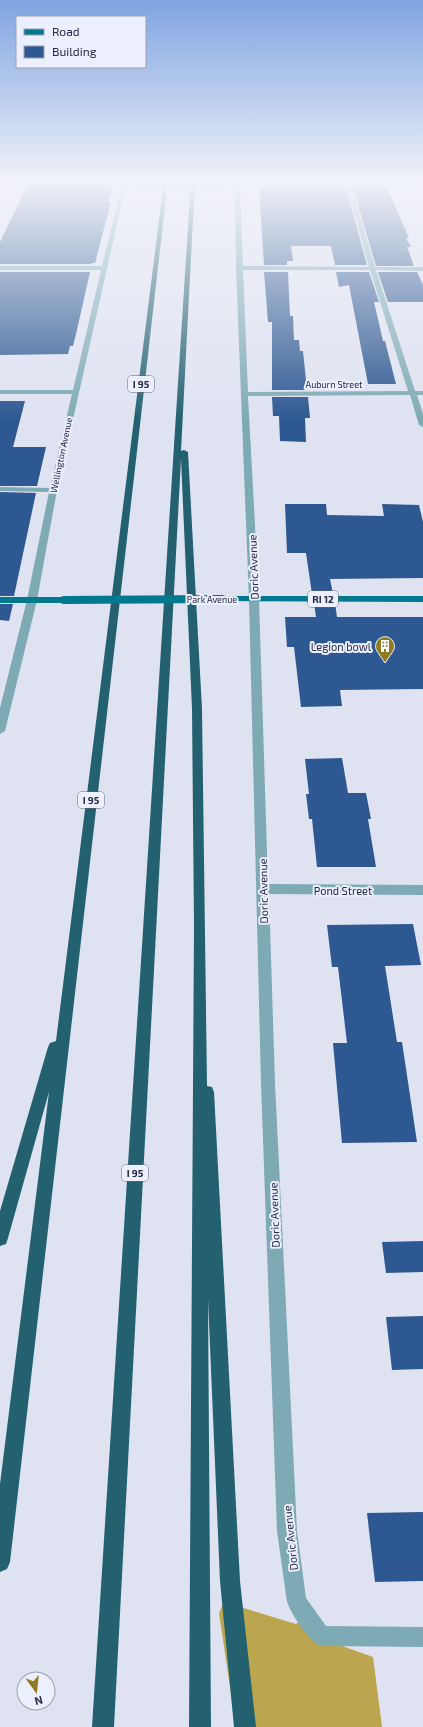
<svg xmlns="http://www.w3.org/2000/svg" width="423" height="1727" font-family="'Exo 2',sans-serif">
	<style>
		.forest { fill: #bba64f }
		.building { fill: #2d5891 }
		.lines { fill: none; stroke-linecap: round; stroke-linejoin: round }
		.minor { fill: #7eaab5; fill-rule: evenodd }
		.major { fill: #00788e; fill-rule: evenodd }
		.highway { fill: #236170; fill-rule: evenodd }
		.minor-bridge { stroke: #7eaab5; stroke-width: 5 }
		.major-bridge { stroke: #00788e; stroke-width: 8 }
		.labels { text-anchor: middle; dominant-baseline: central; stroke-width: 4; stroke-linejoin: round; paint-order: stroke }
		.far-street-label { font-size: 9px; fill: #262a46; stroke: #eceffe }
		.shield { fill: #eceffe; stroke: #61657d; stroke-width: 1 }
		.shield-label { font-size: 10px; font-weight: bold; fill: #262a46 }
		.street-label { font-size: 11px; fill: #262a46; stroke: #eceffe }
		.poi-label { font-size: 11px; fill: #262a46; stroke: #eceffe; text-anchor: end }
	</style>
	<rect width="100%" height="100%" fill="#dfe2f1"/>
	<polygon class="forest" points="224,1602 296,1624 302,1619 317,1637 373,1657 382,1727 236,1727 219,1613"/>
	<g class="building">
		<polygon points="30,180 114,180 108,202 111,202 95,263 92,263 91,264 0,264 0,242"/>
		<rect x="259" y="180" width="85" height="2"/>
		<polygon points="350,180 383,180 385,182 351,182"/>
		<polygon points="259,188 346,188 367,265 335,265 331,246 291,246 293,261 287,261 287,265 264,265"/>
		<polygon points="353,188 387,188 409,238 406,238 411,247 407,247 414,266 376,266"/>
		<polygon points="0,272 90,272 76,334 73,346 70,346 68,354 0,355"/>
		<polygon points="264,272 288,272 290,316 293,316 294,340 299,340 300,351 303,351 307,390 272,390 272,322 268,322"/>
		<polygon points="336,272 369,272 379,302 374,302 383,341 385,341 396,384 368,384 349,285 339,287"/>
		<polygon points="378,272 417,272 423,285 423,302 388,302"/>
		<polygon points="272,397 308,397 310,418 305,418 306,442 280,441 279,416 273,416"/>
		<polygon points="0,401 25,401 13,447 46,447 37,486 0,486"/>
		<polygon points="0,492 36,493 14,596 0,596"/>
		<polygon points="285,504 326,504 327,515 384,516 382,504 419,505 423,522 423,578 330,579 333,594 312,594 306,553 287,553"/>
		<polygon points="314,603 335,603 337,617 423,617 423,689 340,690 342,706 301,707 294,647 287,647 285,617 316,617"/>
		<polygon points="0,604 13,604 9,621 0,620"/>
		<polygon points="342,758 348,793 366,793 371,819 368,819 376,867 317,867 312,819 309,819 306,794 309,794 305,759"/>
		<polygon points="413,924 421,965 385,966 397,1042 402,1042 417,1142 342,1143 333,1043 347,1043 338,967 332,967 327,925"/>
		<polygon points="423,1241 423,1272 386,1273 382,1242"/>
		<polygon points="423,1316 423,1369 392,1370 386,1317"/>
		<polygon points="423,1512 423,1581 375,1582 367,1513"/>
	</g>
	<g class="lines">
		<g class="minor">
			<polygon points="123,180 127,180 57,490 37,600 5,731 0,734 0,708 27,600 49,492 0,491 0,487 50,488 72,394 0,394 0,390 73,390 101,270 0,270 0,266 102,266"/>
			<path d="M235 180H239V184H346L345 180H349L350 184H423V186H351L375 267H423V271L376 270 415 391H423V395H417L423 414V427L419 425 410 395 248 396 259 599 268 884 423 885V895L269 894 275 1083 297 1531 306 1598 326 1626 423 1627V1647L321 1646C308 1641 292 1615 287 1602L277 1531 261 1083 249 599 236 268 235 186 220 185 235 184ZM240 186H347L369 267 243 266ZM243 270H370L408 391 248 392Z"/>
		</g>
		<g class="major">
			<polygon points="222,596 423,596 423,602 219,601 219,597"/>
			<polygon points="0,597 64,597 69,600 64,603 0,603"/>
		</g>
		<g class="highway">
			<polygon points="164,180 168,180 10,1562 7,1569 0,1572 0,1484 49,1092 8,1238 6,1244 0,1246 0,1211 48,1047 50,1043 56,1041"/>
			<polygon points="191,180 195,180 181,451 184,450 188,452 202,709 207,1086 212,1087 214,1092 240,1581 256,1727 234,1727 220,1581 208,1299 211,1727 189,1727 194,927 192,709 181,459 114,1727 92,1727"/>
		</g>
		<polyline class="minor-bridge" points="139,185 222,185"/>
		<polyline class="major-bridge" points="64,600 222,599"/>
	</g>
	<linearGradient id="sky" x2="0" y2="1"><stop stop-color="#7fa4e1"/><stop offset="0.43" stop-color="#f1f2f9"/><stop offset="1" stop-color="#f1f2f9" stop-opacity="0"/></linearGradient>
	<rect width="423" height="421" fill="url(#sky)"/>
	<defs>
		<g id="building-pin" transform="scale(1)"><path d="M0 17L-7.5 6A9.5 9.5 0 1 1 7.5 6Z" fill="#8f7c22" stroke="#eceffe"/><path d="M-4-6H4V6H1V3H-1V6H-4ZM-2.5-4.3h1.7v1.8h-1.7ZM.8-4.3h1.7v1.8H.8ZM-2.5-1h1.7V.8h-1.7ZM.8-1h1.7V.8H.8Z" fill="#fff"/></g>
	</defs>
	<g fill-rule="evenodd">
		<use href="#building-pin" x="385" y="646"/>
	</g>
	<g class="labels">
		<g class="far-street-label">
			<text x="334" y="384">Auburn Street</text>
			<text transform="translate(61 455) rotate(-78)">Wellington Avenue</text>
			<text x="212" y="599">Park Avenue</text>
		</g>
		<g class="shield">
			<rect x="128" y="376" width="26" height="16" rx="3"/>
			<rect x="308" y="591" width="30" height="16" rx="3"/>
			<rect x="78" y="792" width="26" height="16" rx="3"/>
			<rect x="122" y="1165" width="26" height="16" rx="3"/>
		</g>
		<g class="shield-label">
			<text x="141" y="384">I 95</text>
			<text x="323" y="599">RI 12</text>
			<text x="91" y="800">I 95</text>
			<text x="135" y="1173">I 95</text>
		</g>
		<g class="street-label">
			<text transform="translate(253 567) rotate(-92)">Doric Avenue</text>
			<text x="343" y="890">Pond Street</text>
			<text transform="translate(263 891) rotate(-91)">Doric Avenue</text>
			<text transform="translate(274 1215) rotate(-92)">Doric Avenue</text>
			<text transform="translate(290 1538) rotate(-96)">Doric Avenue</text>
		</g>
		<g class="poi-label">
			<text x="371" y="646">Legion bowl</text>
		</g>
	</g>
	<rect x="16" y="16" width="130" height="52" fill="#eceffe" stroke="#9da0b4"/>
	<rect x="24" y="29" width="20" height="6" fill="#00788e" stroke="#9da0b4"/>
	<text x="52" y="36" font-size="12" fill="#262a46">Road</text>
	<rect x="24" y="46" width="20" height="12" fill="#2d5891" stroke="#9da0b4"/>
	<text x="52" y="56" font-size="12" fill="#262a46">Building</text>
	<g transform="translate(36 1691) rotate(165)"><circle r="19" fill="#eceffe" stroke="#9da0b4"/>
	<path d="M0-3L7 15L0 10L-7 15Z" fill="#8f7c22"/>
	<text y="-6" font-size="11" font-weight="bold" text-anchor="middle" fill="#262a46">N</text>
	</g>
</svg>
